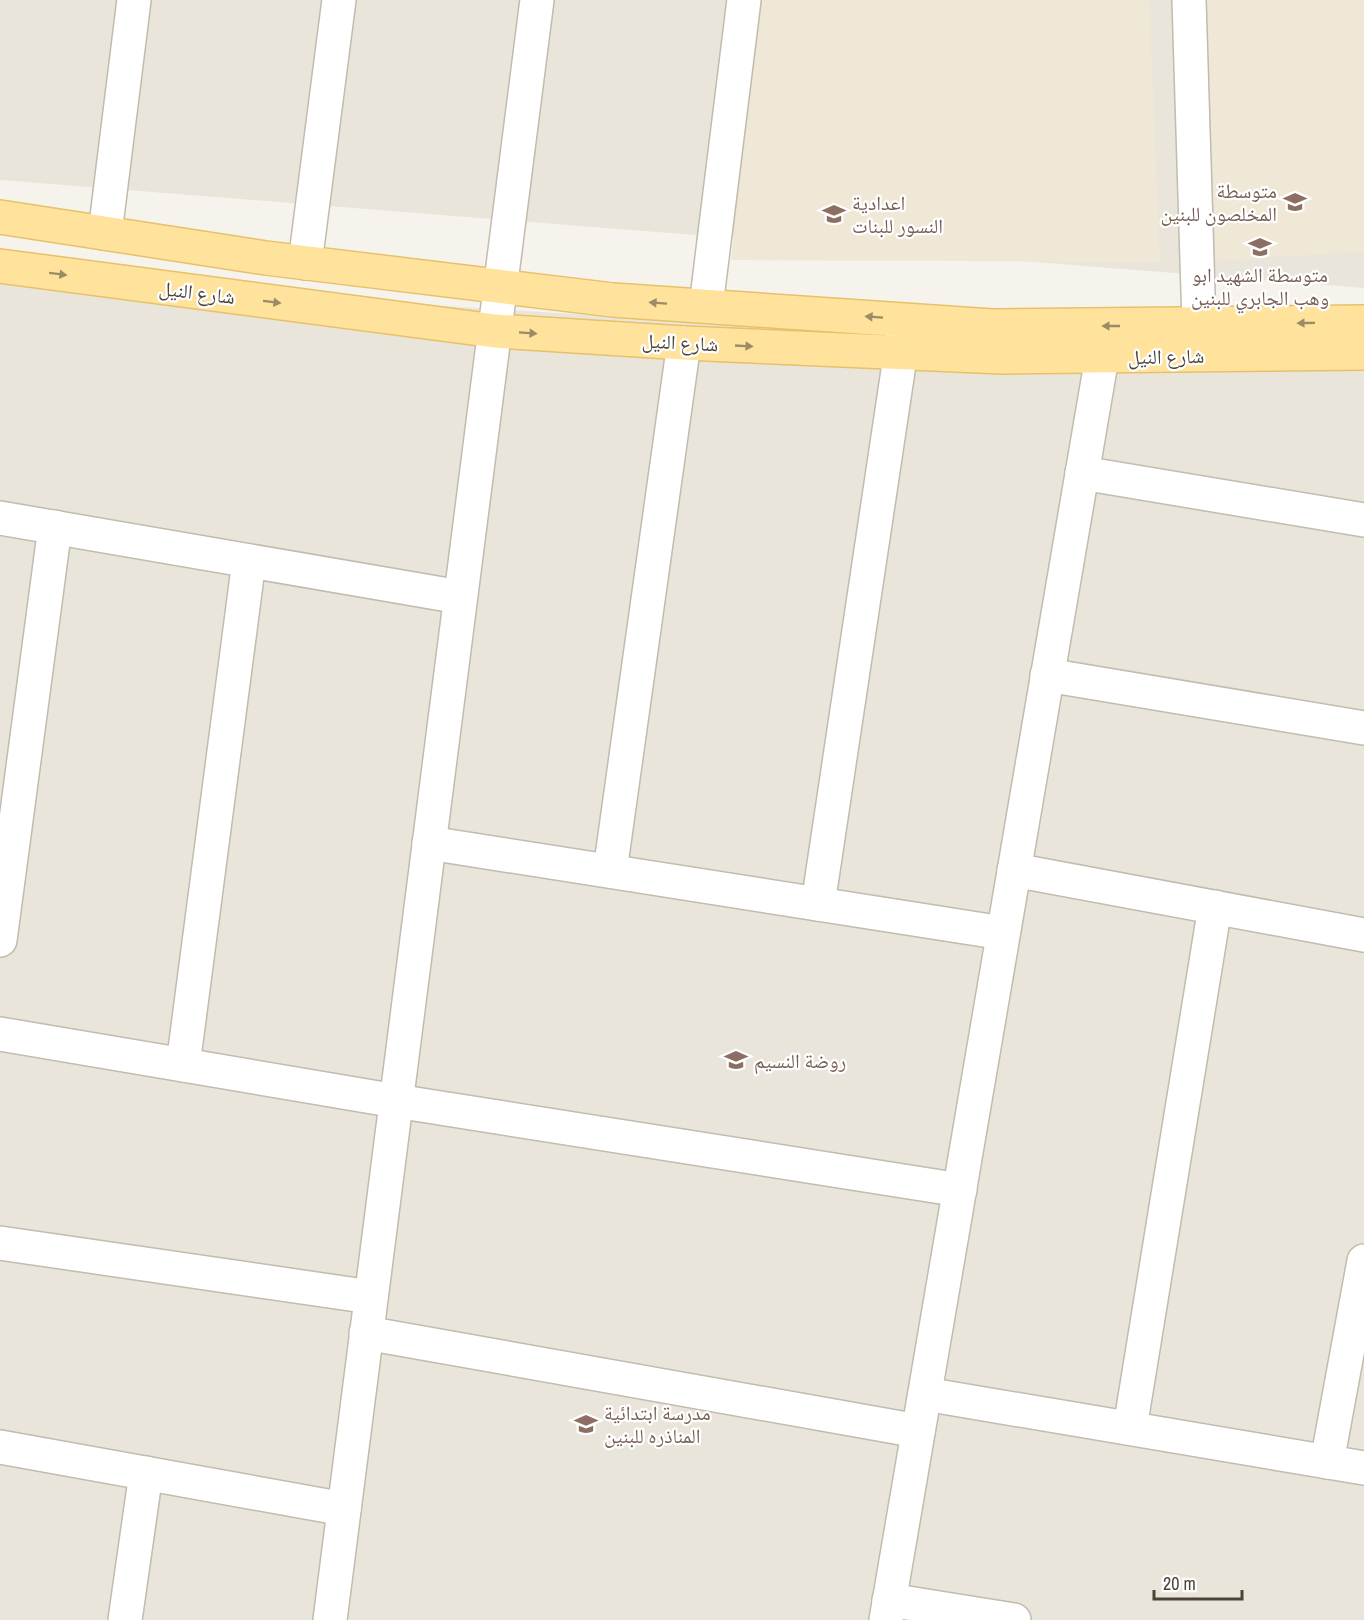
<svg xmlns="http://www.w3.org/2000/svg" width="1364" height="1620" font-family="'Archivo Narrow','Noto Naskh Arabic',sans-serif">
	<style>
		.residential { fill: #eae5da }
		.education { fill: #efe8d6 }
		.lines { fill: none; stroke-linecap: round; stroke-linejoin: round }
		.minor-casing { stroke: #c2bbae; stroke-width: 36 }
		.major-casing { stroke: #e6c16a; stroke-width: 36 }
		.minor { stroke: #fff; stroke-width: 33 }
		.major { stroke: #ffe39c; stroke-width: 33 }
		.oneway { fill: #9c8c66 }
		.labels { text-anchor: middle; dominant-baseline: central; stroke-width: 4.5; stroke-linejoin: round; paint-order: stroke }
		.education-label { font-size: 20px; fill: #785e54; stroke: #fff; text-anchor: start }
		.street-label { font-size: 20px; fill: #4b4439; stroke: #fff }
	</style>
	<rect width="100%" height="100%" fill="#f6f3ec"/>
	<g class="residential">
		<polygon points="0,0 1364,0 1364,288 0,180"/>
		<polygon points="0,279 1364,362 1364,1620 0,1620"/>
	</g>
	<g class="education">
		<polygon points="762,0 1149,0 1160,262 731,260"/>
		<polygon points="1207,0 1364,0 1364,251 1216,261"/>
	</g>
	<g class="lines">
		<g class="minor-casing">
			<g id="minor">
				<polyline points="1189,0 1199,325"/>
				<polyline points="105,233 134,0"/>
				<polyline points="305,263 339,0"/>
				<polyline points="706,306 744,0"/>
				<polyline points="1082,473 1364,520"/>
				<polyline points="0,518 460,597"/>
				<polyline points="1047,675 1364,728"/>
				<polyline points="429,843 1003,933"/>
				<polyline points="1014,870 1364,935"/>
				<polyline points="610,871 684,343"/>
				<polyline points="818,904 905,324"/>
				<polyline points="0,940 55,527"/>
				<polyline points="0,1034 396,1101 960,1190"/>
				<polyline points="183,1065 249,561"/>
				<polyline points="0,1243 371,1297"/>
				<polyline points="366,1333 918,1431"/>
				<polyline points="925,1394 1364,1468"/>
				<polyline points="1130,1428 1215,907"/>
				<polyline points="0,1447 344,1509"/>
				<polyline points="1327,1462 1364,1261"/>
				<polyline points="889,1600 1014,1620"/>
				<polyline points="125,1620 146,1473"/>
				<polyline points="330,1620 537,0"/>
				<polyline points="886,1620 1102,357"/>
			</g>
		</g>
		<g class="major-casing">
			<g id="major">
				<polyline points="0,217 266,258 613,300 992,326 1364,322"/>
				<polyline points="0,266 495,331 684,343 1002,357 1364,353"/>
			</g>
		</g>
		<use href="#minor" class="minor"/>
		<use href="#major" class="major"/>
	</g>
	<defs><path id="oneway-solid" d="M-6-.8H1V-3.2L6.5 0L1 3.2V.8H-6Z" transform="scale(1.5)"/></defs>
	<g class="oneway">
		<use href="#oneway-solid" transform="translate(58 274) rotate(7)"/>
		<use href="#oneway-solid" transform="translate(272 302) rotate(7)"/>
		<use href="#oneway-solid" transform="translate(658 303) rotate(-176)"/>
		<use href="#oneway-solid" transform="translate(874 317) rotate(-176)"/>
		<use href="#oneway-solid" transform="translate(1306 323) rotate(179)"/>
		<use href="#oneway-solid" transform="translate(1111 326) rotate(180)"/>
		<use href="#oneway-solid" transform="translate(528 333) rotate(4)"/>
		<use href="#oneway-solid" transform="translate(744 346) rotate(3)"/>
	</g>
	<defs>
		<g id="school-bare" transform="scale(1.8)"><path d="M0-5L7-2L0 1L-7-2ZM-4 1L0 2.5L4 1V4Q0 6-4 4Z" fill="#8d6e63" stroke="#fff" stroke-width="2.5" paint-order="stroke"/></g>
	</defs>
	<g fill-rule="evenodd">
		<use href="#school-bare" x="1295" y="202"/>
		<use href="#school-bare" x="834" y="214"/>
		<use href="#school-bare" x="1260" y="247"/>
		<use href="#school-bare" x="736" y="1060"/>
		<use href="#school-bare" x="586" y="1424"/>
	</g>
	<g class="labels">
		<g class="education-label">
			<text x="1277" y="190" text-anchor="end">متوسطة<tspan x="1277" dy="23">المخلصون للبنين</tspan></text>
			<text x="852" y="202">اعدادية<tspan x="852" dy="23">النسور للبنات</tspan></text>
			<text x="1260" y="274" text-anchor="middle">متوسطة الشهيد ابو<tspan x="1260" dy="23">وهب الجابري للبنين</tspan></text>
			<text x="754" y="1060">روضة النسيم</text>
			<text x="604" y="1412">مدرسة ابتدائية<tspan x="604" dy="23">المناذره للبنين</tspan></text>
		</g>
		<g class="street-label">
			<text transform="translate(197 292) rotate(7)">شارع النيل</text>
			<text transform="translate(680 342) rotate(3)">شارع النيل</text>
			<text transform="translate(1166 356) rotate(-1)">شارع النيل</text>
		</g>
	</g>
	<path d="M1154 1590v9h88v-9" fill="none" stroke="#4b4439" stroke-width="3"/>
	<text x="1163" y="1590" font-size="18" fill="#4b4439" stroke="#ffffff" stroke-width="4.5" paint-order="stroke">20 m</text>
</svg>
